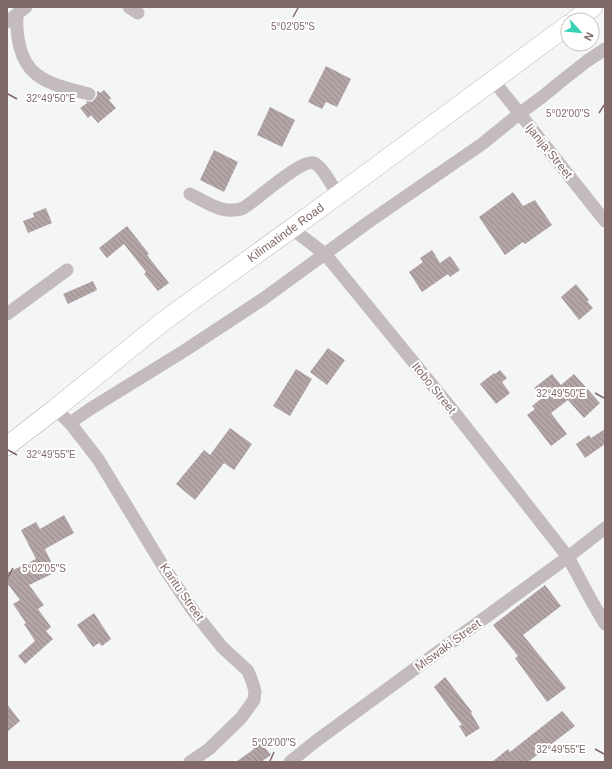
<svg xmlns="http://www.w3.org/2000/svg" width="612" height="769" font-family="Helvetica,sans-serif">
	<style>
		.building { fill: url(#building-back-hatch) }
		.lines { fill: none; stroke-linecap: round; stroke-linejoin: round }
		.secondary-casing { stroke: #b9afaf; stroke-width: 20 }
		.street { stroke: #c4bcbc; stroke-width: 13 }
		.secondary { stroke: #fff; stroke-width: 19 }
		.ticks { fill: none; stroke: #826969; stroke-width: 1.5 }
		.labels { text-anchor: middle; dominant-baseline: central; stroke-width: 4; stroke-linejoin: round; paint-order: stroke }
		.street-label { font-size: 12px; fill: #826969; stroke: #fff }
		.ticks-label { font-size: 10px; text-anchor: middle; fill: #826969; stroke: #fff; stroke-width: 4; stroke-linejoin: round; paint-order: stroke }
	</style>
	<defs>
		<pattern id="building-back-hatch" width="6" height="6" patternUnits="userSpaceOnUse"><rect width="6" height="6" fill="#b3a5a6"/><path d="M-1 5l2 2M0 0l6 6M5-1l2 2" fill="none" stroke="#978a8b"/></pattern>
	</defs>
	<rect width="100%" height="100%" fill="#f4f5f7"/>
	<g class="building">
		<polygon points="326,66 351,79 337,107 326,102 322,109 308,102"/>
		<polygon points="104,90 111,98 109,100 116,108 98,123 91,115 88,118 80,108 87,103 86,101 91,102 94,100 97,96 97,92 98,91 100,93"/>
		<polygon points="270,107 295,120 282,147 257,135"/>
		<polygon points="214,150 238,162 224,192 200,180"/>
		<polygon points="513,192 523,206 535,200 552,225 525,244 523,242 505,255 479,217"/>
		<polygon points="46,208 52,223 28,233 23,221 34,217 33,213"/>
		<polygon points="127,226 149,254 147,255 169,283 158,291 144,274 146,272 124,244 107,258 99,248"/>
		<polygon points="432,250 440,263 450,256 460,270 450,277 448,274 422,292 409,272 423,262 420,258"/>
		<polygon points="93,281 97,290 68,304 63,294"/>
		<polygon points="576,284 589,300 587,301 593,308 579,320 561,297"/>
		<polygon points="328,348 345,360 327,385 310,372"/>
		<polygon points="296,369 312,379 290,416 273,406"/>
		<polygon points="500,370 507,378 502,382 510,393 496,404 480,384 494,373 495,374"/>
		<polygon points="552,374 561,385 574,374 600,403 584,418 568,400 551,413 567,434 551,446 527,415 535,409 532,406 542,398 534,388"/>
		<polygon points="230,428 252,444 234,470 224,463 195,500 176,484 204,450 210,455"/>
		<polygon points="605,429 605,444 585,458 576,444 589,435 591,438"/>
		<polygon points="64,515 74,533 45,549 56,572 29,585 44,605 38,609 51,627 46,631 53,639 25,664 18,656 35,641 24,624 26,623 13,604 20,600 7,583 7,573 36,559 21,530 36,522 40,529"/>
		<polygon points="545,585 561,606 523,635 566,688 547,702 515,658 518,656 493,625"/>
		<polygon points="94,613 111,639 102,646 99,643 93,647 77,625"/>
		<polygon points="445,677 472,712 471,713 480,728 466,737 459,726 462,725 434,687"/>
		<polygon points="7,704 20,721 7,732"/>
		<polygon points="562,711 575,726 528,762 492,762 508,749 510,752"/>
		<polygon points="259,740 271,755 261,762 236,762 254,749 251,746"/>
	</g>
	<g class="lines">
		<g class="secondary-casing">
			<g id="secondary">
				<polyline points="575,20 593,7"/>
				<path id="s1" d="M7 446 55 409 165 320 338 195 568 25"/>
			</g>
		</g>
		<g class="street">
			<polyline points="129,7 138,13"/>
			<path d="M17 14C16 34 19 61 36 74 51 86 71 89 89 94"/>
			<polyline points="7,22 26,7"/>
			<polyline points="493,80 605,221"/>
			<path d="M190 194C202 200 220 212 233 210 237 210 242 209 245 207 258 199 301 159 314 163 322 166 333 187 338 195"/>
			<polyline points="291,228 325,254 451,408 568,557 591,600 605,624"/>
			<polyline points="7,314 67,270"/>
			<polyline points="55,409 70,423 98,459 163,566 194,612 222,647 248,671 253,684 255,692 254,700 241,718 209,749 190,762"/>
			<polyline points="70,423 90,409 184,351 263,299 370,221 482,144 519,114 542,97 559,83 587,61 605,49"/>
			<polyline points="290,762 316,741 568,557 605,528"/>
		</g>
		<use href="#secondary" class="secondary"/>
	</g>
	<path class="ticks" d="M293 17 298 8M8 94 17 99M599 113 604 105M595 393 604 398M8 450 17 455M8 577 13 568M595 749 604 754M270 761 274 752"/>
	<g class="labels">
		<g class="street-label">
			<text transform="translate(549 151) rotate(51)">Ijanija Street</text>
			<text stroke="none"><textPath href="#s1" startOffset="351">Kilimatinde Road</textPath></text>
			<text transform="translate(434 388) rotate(51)">Itobo Street</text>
			<text transform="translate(182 592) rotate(55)">Karitu Street</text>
			<text transform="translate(448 645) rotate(-36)">Miswaki Street</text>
		</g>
	</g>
	<g class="ticks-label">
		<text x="293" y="30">5°02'05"S</text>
		<text x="51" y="102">32°49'50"E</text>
		<text x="568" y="117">5°02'00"S</text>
		<text x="561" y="397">32°49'50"E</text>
		<text x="51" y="458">32°49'55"E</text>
		<text x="44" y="572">5°02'05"S</text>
		<text x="274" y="746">5°02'00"S</text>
		<text x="561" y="753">32°49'55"E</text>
	</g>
	<rect width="612" height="769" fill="none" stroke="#826969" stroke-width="16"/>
	<g transform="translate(580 32) rotate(117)"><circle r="19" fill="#ffffff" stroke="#cdc3c3"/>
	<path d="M0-3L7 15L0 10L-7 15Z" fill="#39d2b5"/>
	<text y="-6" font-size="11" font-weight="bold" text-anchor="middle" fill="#826969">N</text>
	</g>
</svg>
